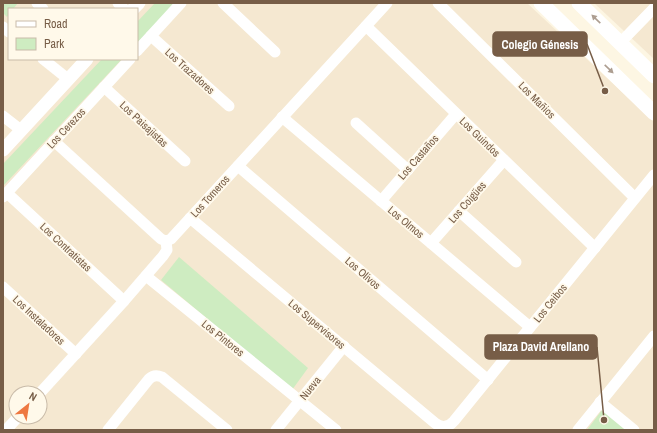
<svg xmlns="http://www.w3.org/2000/svg" width="657" height="433" font-family="'Archivo Narrow',sans-serif">
	<style>
		.residential { fill: #f5e8d1; fill-rule: evenodd }
		.green { fill: #ceecc1 }
		.lines { fill: none; stroke-linecap: round; stroke-linejoin: round }
		.minor { stroke: #fff; stroke-width: 11 }
		.tertiary { stroke: #fff; stroke-width: 13 }
		.secondary { stroke: #fff; stroke-width: 15 }
		.oneway { fill: #ad9e91 }
		.labels { text-anchor: middle; dominant-baseline: central; stroke-width: 3.5; stroke-linejoin: round; paint-order: stroke }
		.street-label { font-size: 11px; fill: #775d47; stroke: #fff9ea }
		.leader { fill: none; stroke: #775d47; stroke-width: 1.5 }
		.callout-dot { fill: #775d47; stroke: #fff9ea; stroke-width: 1.5 }
		.callout { fill: #775d47; stroke: #775d47; stroke-width: 1.5 }
		.callout-label { font-size: 12px; text-anchor: middle; font-weight: bold; fill: #fff }
	</style>
	<rect width="100%" height="100%" fill="#fdf6e3"/>
	<g class="residential">
		<path d="M3 3H527L654 122V430H3ZM9 9H137V59H9ZM16 393H40V417H16Z"/>
		<polygon points="594,3 654,3 654,59"/>
	</g>
	<g class="green">
		<polygon points="3,3 18,3 13,9 9,9 9,14 7,17 3,13"/>
		<polygon points="155,3 175,3 137,43 137,22"/>
		<polygon points="102,59 122,59 3,186 3,164"/>
		<polygon points="179,257 308,368 292,390 161,280"/>
		<polygon points="602,410 626,430 587,430"/>
	</g>
	<g class="lines">
		<g class="minor">
			<polyline points="37,3 43,9"/>
			<polyline points="118,3 124,9"/>
			<polyline points="223,3 275,52"/>
			<polyline points="438,3 635,198"/>
			<polyline points="366,26 595,248"/>
			<polyline points="3,27 9,32"/>
			<polyline points="151,36 229,106"/>
			<polyline points="620,43 654,8"/>
			<polyline points="137,51 181,3"/>
			<polyline points="43,59 68,79"/>
			<polyline points="104,87 185,161"/>
			<polyline points="3,116 21,130"/>
			<polyline points="282,117 530,327"/>
			<polyline points="356,123 408,170"/>
			<polyline points="54,141 161,239 166,241"/>
			<polyline points="238,166 488,380"/>
			<polyline points="7,193 124,301"/>
			<polyline points="3,197 130,59"/>
			<polyline points="381,201 456,114"/>
			<polyline points="459,211 516,262"/>
			<path d="M190 218 435 423C441 428 448 428 454 421L654 175"/>
			<polyline points="166,241 171,239 387,3"/>
			<polyline points="431,243 504,160"/>
			<polyline points="146,276 336,430"/>
			<polyline points="3,287 76,354"/>
			<polyline points="40,393 124,301 163,256 167,250 166,241"/>
			<polyline points="600,402 634,430"/>
			<polyline points="6,430 18,417"/>
			<path d="M108 430 149 379C153 375 157 375 162 377L227 430"/>
			<polyline points="276,430 344,346"/>
			<polyline points="578,430 654,336"/>
		</g>
		<g class="tertiary">
			<polyline points="133,9 139,3"/>
			<polyline points="3,150 87,59"/>
		</g>
		<g class="secondary">
			<polyline points="541,3 654,113"/>
			<polyline points="579,3 654,76"/>
		</g>
	</g>
	<defs><path id="oneway-solid" d="M-6-.8H1V-3.2L6.5 0L1 3.2V.8H-6Z"/></defs>
	<g class="oneway">
		<use href="#oneway-solid" transform="translate(596 19) rotate(-136)"/>
		<use href="#oneway-solid" transform="translate(609 69) rotate(44)"/>
	</g>
	<g class="labels">
		<g class="street-label">
			<text transform="translate(190 71) rotate(42)">Los Trazadores</text>
			<text transform="translate(537 100) rotate(45)">Los Mañios</text>
			<text transform="translate(144 124) rotate(43)">Los Paisajistas</text>
			<text transform="translate(66 128) rotate(-47)">Los Cerezos</text>
			<text transform="translate(480 137) rotate(44)">Los Guindos</text>
			<text transform="translate(418 157) rotate(-49)">Los Castaños</text>
			<text transform="translate(210 196) rotate(-48)">Los Torneros</text>
			<text transform="translate(467 202) rotate(-49)">Los Coigües</text>
			<text transform="translate(406 222) rotate(40)">Los Olmos</text>
			<text transform="translate(66 247) rotate(43)">Los Contratistas</text>
			<text transform="translate(363 273) rotate(41)">Los Olivos</text>
			<text transform="translate(550 303) rotate(-51)">Los Ceibos</text>
			<text transform="translate(39 320) rotate(43)">Los Instaladores</text>
			<text transform="translate(317 324) rotate(40)">Los Supervisores</text>
			<text transform="translate(223 338) rotate(39)">Los Pintores</text>
			<text transform="translate(310 388) rotate(-51)">Nueva</text>
		</g>
	</g>
	<path class="leader" d="M605 91L587 44M604 420L597 347"/>
	<g class="callout-dot">
		<circle cx="605" cy="91" r="4"/>
		<circle cx="604" cy="420" r="4"/>
	</g>
	<g class="callout">
		<rect x="493" y="32" width="94" height="24" rx="4"/>
		<rect x="485" y="335" width="112" height="24" rx="4"/>
	</g>
	<g class="callout-label">
		<text x="540" y="49">Colegio Génesis</text>
		<text x="541" y="351">Plaza David Arellano</text>
	</g>
	<rect width="657" height="433" fill="none" stroke="#775d47" stroke-width="8"/>
	<rect x="8" y="8" width="130" height="52" fill="#fff9ea" stroke="#c9bba9"/>
	<rect x="16" y="21" width="20" height="6" fill="#ffffff" stroke="#c9bba9"/>
	<text x="44" y="28" font-size="12" fill="#775d47">Road</text>
	<rect x="16" y="38" width="20" height="12" fill="#ceecc1" stroke="#c9bba9"/>
	<text x="44" y="48" font-size="12" fill="#775d47">Park</text>
	<g transform="translate(28 405) rotate(30)"><circle r="19" fill="#fff9ea" stroke="#c9bba9"/>
	<path d="M0-3L7 15L0 10L-7 15Z" fill="#ee7841"/>
	<text y="-6" font-size="11" font-weight="bold" text-anchor="middle" fill="#775d47">N</text>
	</g>
</svg>
